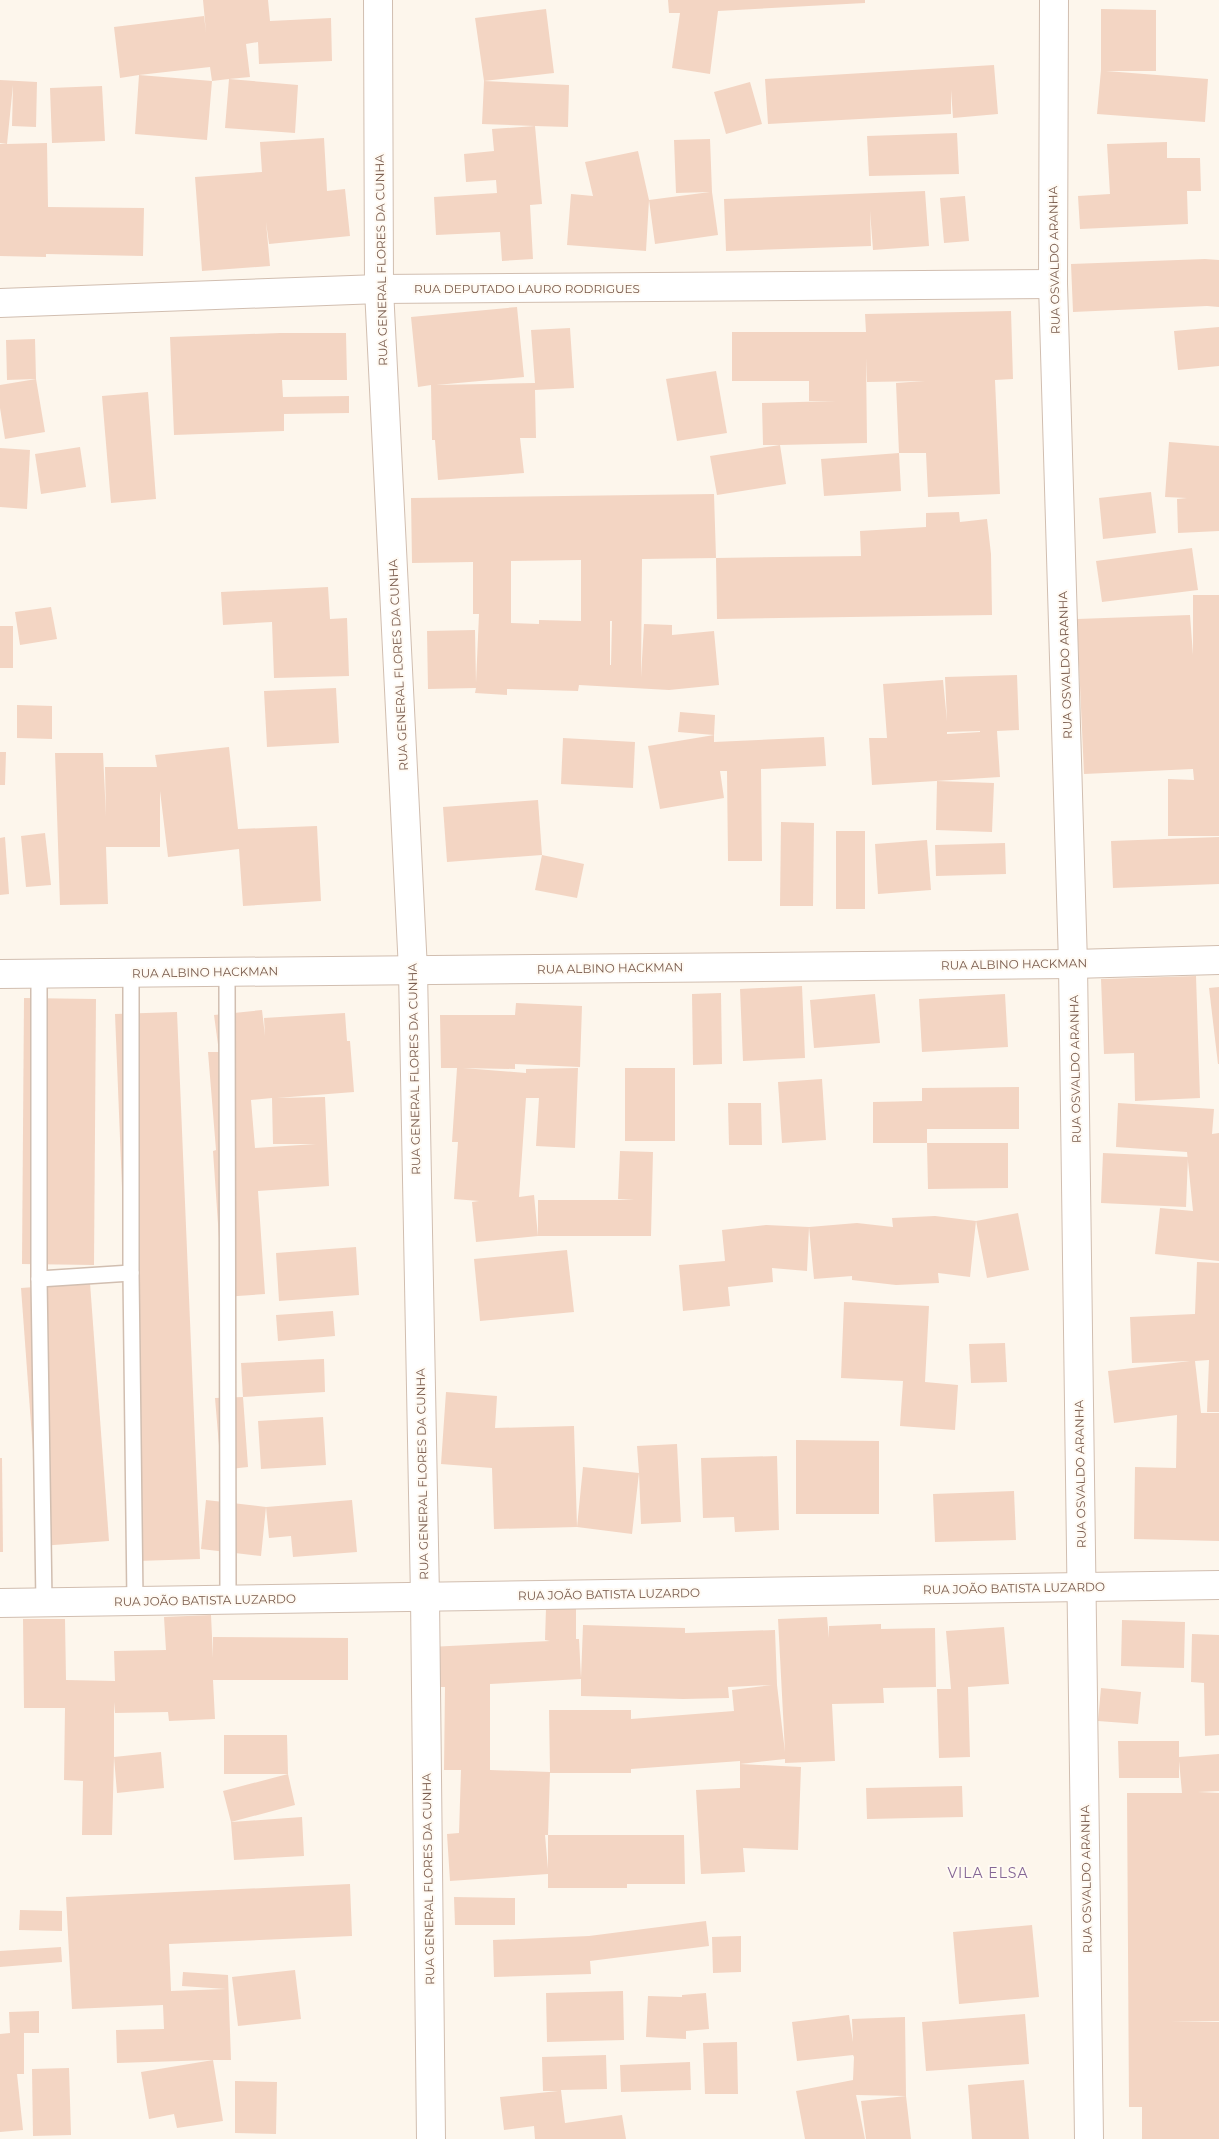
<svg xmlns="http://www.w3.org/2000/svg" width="1219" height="2139" font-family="Montserrat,sans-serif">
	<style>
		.building { fill: #f3d5c3; fill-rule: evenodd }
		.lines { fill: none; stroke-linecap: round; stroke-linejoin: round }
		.service-casing { stroke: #d1beb0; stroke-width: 18 }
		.minor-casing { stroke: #d1beb0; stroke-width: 30 }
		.service { stroke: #fff; stroke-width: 15 }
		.minor { stroke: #fff; stroke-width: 28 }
		.labels { text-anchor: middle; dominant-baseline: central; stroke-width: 4; stroke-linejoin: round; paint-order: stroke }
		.street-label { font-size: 12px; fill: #7a5c4d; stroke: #fffaf3 }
		.neighbourhood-label { font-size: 14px; letter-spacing: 1px; fill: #846695; stroke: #fffaf3 }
	</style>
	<rect width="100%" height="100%" fill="#fdf6ec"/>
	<g class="building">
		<path d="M203 0H268L270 21 331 18 332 61 259 64 258 42 246 44 250 77 229 79 298 85 295 133 225 128 229 79 212 81 207 140 135 134 139 75 120 78 114 27 204 16 206 32ZM210 67 212 81 139 75Z"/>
		<polygon points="668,0 865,0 865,3 718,11 710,74 672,68 680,13 669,13"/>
		<polygon points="546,9 554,73 484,81 569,85 568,127 535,126 542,204 530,205 533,259 502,261 500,232 436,235 434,197 497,193 496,180 466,182 464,154 494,151 492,129 535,126 482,124 484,81 475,18"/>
		<polygon points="1101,9 1156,10 1156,71 1106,71 1208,79 1205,122 1097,114 1101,70"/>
		<polygon points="994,65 998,114 953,118 951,90 951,114 768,124 765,79"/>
		<polygon points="0,80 37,82 36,127 12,126 13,85 7,144 47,143 48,207 144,208 143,256 46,254 46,257 0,256 0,144 7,144 0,143"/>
		<polygon points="750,82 762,124 726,134 714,92"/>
		<polygon points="102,86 105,141 52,143 50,88"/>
		<polygon points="957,133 959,174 869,176 867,136"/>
		<polygon points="324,138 327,191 345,189 350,236 269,244 266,222 270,266 202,271 195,177 262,172 260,142"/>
		<polygon points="710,139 712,192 718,235 655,244 649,200 710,192 676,193 674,140"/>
		<polygon points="1167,142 1167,158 1200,158 1201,191 1187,191 1188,224 1080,229 1078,196 1110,194 1107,144"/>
		<polygon points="638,151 649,200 646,251 567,245 571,194 593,196 585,162"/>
		<polygon points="925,191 929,246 873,250 870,211 871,246 726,251 724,199"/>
		<polygon points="965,196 969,241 944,243 940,198"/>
		<polygon points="1205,259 1219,260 1219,307 1207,306 1073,312 1071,264"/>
		<polygon points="517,307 524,377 436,385 535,383 531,330 570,328 574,388 535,390 536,438 520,438 524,473 438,480 435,440 432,440 431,385 418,387 411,317"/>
		<polygon points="1011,311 1013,379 995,380 1000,494 928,497 926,453 899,453 901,491 824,496 821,459 899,453 896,383 925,381 867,382 866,358 867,443 780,445 763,445 762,403 836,401 809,401 809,381 732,381 732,332 866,332 865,314"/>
		<polygon points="1219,327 1219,366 1178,370 1174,331"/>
		<polygon points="280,333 346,333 347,380 282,380 283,397 349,396 349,413 284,414 284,431 174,435 170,337"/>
		<polygon points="35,339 36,379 45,432 5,439 0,408 0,385 36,379 7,380 6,340"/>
		<polygon points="716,371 727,433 677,441 666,379"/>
		<polygon points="148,392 156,499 111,503 102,396"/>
		<polygon points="1169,442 1219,446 1219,531 1178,533 1177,499 1187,498 1165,497"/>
		<polygon points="780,445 786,484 717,495 710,456"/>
		<polygon points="80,447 86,487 41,494 35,454"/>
		<polygon points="0,448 30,450 27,509 0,507"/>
		<polygon points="1151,492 1156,533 1103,539 1099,498"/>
		<path d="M714 494 716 558 642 559 641 677 644 624 672 625V635L714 631 719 685 669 690 579 685 578 691 507 689V695L475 693 476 688 428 689 427 631 475 630 476 683 479 614H473V562L412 563 411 498ZM581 560V621L539 620V624L511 623V561ZM610 621H612L611 665H610Z"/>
		<polygon points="959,512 960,522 987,519 991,554 992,615 717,619 716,558 861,556 860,531 926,527 926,513"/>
		<polygon points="1192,548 1198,590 1102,602 1096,561"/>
		<polygon points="328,587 330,619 347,618 349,676 274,678 272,622 223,625 221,592"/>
		<polygon points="1193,595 1219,595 1219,836 1168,836 1168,779 1194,780 1193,769 1084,774 1077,619 1190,615 1193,655"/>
		<polygon points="51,607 57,639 20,645 15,612"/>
		<rect x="0" y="626" width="13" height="42"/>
		<path d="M1017 675 1019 730 997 731 1000 777 872 785 869 738H887L883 684 943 680 947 721 945 677ZM980 731V732L947 734V732Z"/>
		<polygon points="336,688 339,743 267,747 264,691"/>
		<polygon points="17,705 52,706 52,739 17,738"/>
		<polygon points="680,712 715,715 714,735 678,732"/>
		<polygon points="714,735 714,742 824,737 826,766 761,769 762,861 728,861 727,771 720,771 724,798 660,809 648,746"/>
		<polygon points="563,738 635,742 633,788 561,784"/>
		<polygon points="229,747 238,829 317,826 321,901 243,906 239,849 168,857 160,791 160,847 106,847 108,904 60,905 55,753 103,753 106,816 105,767 157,767 155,755"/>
		<polygon points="0,752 6,752 5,785 0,785"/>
		<polygon points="937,781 994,783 992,832 936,830"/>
		<polygon points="538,800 542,855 447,862 443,807"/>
		<polygon points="781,822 814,823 813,906 780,906"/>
		<rect x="836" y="831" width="29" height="78"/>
		<polygon points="45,833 51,885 26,887 21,836"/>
		<polygon points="5,837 9,894 0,895 0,838"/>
		<polygon points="1219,837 1219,884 1113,888 1111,841"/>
		<polygon points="927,840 931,890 878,894 875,844"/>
		<polygon points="1005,843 1006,874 936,876 935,845"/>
		<polygon points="542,855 584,864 577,898 535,890"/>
		<polygon points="1196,976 1200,1098 1135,1101 1134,1053 1104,1054 1101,979"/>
		<polygon points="802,986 805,1058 743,1061 740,989"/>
		<polygon points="1219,987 1219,1064 1218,1064 1209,988"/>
		<polygon points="721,993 722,1064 693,1065 692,994"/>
		<polygon points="875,994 880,1043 814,1048 810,1000"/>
		<polygon points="1005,994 1008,1047 922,1052 919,999"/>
		<polygon points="24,998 96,999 94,1265 22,1264"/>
		<polygon points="516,1003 582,1006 580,1067 515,1064 515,1069 463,1068 526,1073 526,1069 578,1068 575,1148 536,1146 539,1098 526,1098 519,1197 534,1195 538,1236 538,1200 634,1200 618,1199 620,1151 653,1152 651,1236 538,1236 476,1242 472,1202 479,1201 454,1199 458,1142 452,1142 457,1068 441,1068 440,1015 515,1015"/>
		<path d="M262 1010 265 1036 264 1018 345 1013 347 1041H350L354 1092 277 1098 325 1097 329 1186 258 1191 265 1294 223 1297 213 1151 216 1150 208 1052H219L214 1015ZM272 1098 273 1144H316L255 1148 251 1100Z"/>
		<polygon points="177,1012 200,1559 137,1561 115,1014"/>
		<rect x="625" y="1068" width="50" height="73"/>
		<polygon points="822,1079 826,1140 782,1143 778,1082"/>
		<polygon points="1019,1087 1019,1129 927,1129 927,1143 873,1143 873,1102 922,1101 922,1088"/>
		<polygon points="728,1103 761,1103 762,1145 729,1145"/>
		<polygon points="1118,1103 1214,1109 1212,1134 1219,1133 1219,1261 1155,1254 1160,1208 1193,1211 1187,1152 1116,1147"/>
		<polygon points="927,1143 1008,1143 1008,1188 928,1189"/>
		<polygon points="1103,1153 1188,1157 1186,1207 1101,1203"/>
		<polygon points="1018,1213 1029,1270 987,1278 976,1221 970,1277 938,1273 939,1283 896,1285 852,1280 852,1276 814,1279 809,1227 857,1223 893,1227 892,1218 935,1216 976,1221"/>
		<polygon points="766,1225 809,1227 807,1271 772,1268 773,1282 728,1287 730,1306 683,1311 679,1265 725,1261 722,1230"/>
		<polygon points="356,1247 359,1295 279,1301 276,1253"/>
		<polygon points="567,1250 574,1312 480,1321 474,1259"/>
		<polygon points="1197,1262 1219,1263 1219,1412 1207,1412 1209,1360 1195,1361 1201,1413 1219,1413 1219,1541 1134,1539 1135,1467 1176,1468 1177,1415 1114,1423 1108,1371 1190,1361 1132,1363 1130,1317 1195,1314"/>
		<polygon points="90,1283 109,1541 40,1546 21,1288"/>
		<polygon points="844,1302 929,1306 925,1382 958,1385 955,1430 900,1426 903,1381 841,1378"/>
		<polygon points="333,1311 335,1336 278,1341 276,1315"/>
		<polygon points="1005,1343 1007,1382 971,1383 969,1344"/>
		<polygon points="324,1359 325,1392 243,1397 241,1363"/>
		<polygon points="446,1392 497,1396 495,1428 574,1426 577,1527 494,1529 492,1468 441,1464"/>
		<polygon points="243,1397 248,1467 221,1470 215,1398"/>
		<polygon points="323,1417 326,1465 261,1469 258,1421"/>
		<polygon points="796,1440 879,1441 879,1514 796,1514"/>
		<polygon points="677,1444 681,1522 641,1524 639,1473 632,1534 577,1527 583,1467 639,1473 637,1446"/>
		<polygon points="777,1456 779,1530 735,1532 734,1517 703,1518 701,1458"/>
		<polygon points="0,1458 2,1458 3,1552 0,1552"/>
		<polygon points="1014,1491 1016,1540 935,1542 933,1494"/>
		<polygon points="206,1500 266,1507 261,1556 201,1549"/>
		<polygon points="352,1500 357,1552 293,1557 291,1536 269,1538 266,1507"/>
		<polygon points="546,1608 576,1608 576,1639 579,1639 581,1678 583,1625 685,1628 685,1633 775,1630 777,1685 785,1752 778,1619 827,1617 829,1638 829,1626 881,1624 881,1629 935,1628 936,1687 883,1688 884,1703 832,1704 835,1761 785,1763 785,1759 740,1764 801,1767 798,1850 743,1848 745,1872 701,1874 696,1790 740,1788 740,1761 631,1769 631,1773 550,1773 549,1710 631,1710 631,1719 734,1711 732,1690 772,1685 728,1687 729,1698 683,1699 581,1696 581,1679 490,1684 490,1770 550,1772 548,1835 545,1835 548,1869 548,1835 684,1835 685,1884 627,1884 627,1888 548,1888 548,1874 450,1881 447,1834 459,1833 461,1770 444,1770 445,1687 431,1687 429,1647 550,1641 545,1640"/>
		<polygon points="211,1615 213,1658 213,1637 348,1638 348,1680 213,1680 215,1719 169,1721 168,1712 115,1713 114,1702 114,1757 161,1752 164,1788 117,1793 114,1757 112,1835 82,1835 83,1781 64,1780 65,1708 24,1708 23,1619 65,1619 66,1680 115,1681 114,1651 166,1650 164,1617"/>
		<polygon points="1122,1620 1185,1622 1184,1668 1121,1666"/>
		<polygon points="1004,1627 1009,1684 968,1687 970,1757 939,1758 937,1689 951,1689 946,1631"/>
		<polygon points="1192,1634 1219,1635 1219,1735 1205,1736 1204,1683 1191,1682"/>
		<polygon points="1101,1688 1141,1692 1138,1724 1098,1721"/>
		<polygon points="224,1735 287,1735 288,1774 224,1774"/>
		<polygon points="1118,1741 1179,1741 1179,1757 1219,1754 1219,1791 1198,1792 1219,1793 1219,2021 1171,2022 1219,2022 1219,2139 1142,2139 1142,2107 1129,2107 1127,1793 1182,1793 1179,1761 1179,1778 1119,1778"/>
		<polygon points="288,1774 295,1805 231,1822 302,1817 304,1856 234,1860 231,1822 223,1791"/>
		<polygon points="962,1786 963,1817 867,1819 866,1788"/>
		<polygon points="350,1884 352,1936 169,1944 171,1991 226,1989 182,1986 183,1972 228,1975 231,2060 213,2060 223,2121 177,2128 174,2114 149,2119 141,2072 213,2060 117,2063 116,2030 164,2029 163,2005 72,2009 66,1897"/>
		<polygon points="454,1897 515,1898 515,1925 455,1925"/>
		<polygon points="20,1910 62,1911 62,1931 19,1930"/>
		<polygon points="706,1921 709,1946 590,1961 591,1974 494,1977 493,1940 589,1936"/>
		<polygon points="1032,1925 1039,1997 959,2004 953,1932"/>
		<polygon points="741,1936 741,1972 713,1973 712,1937"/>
		<polygon points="61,1947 62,1962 0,1967 0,1951"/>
		<polygon points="295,1970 301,2019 238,2026 232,1977"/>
		<polygon points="623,1991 624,2040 547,2042 546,1993"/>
		<polygon points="706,1993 709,2029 686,2031 686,2039 646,2037 648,1996 682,1997 682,1995"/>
		<polygon points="39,2011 39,2033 24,2033 24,2074 17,2074 23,2130 0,2132 0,2034 10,2033 9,2012"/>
		<polygon points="1025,2014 1029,2064 926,2071 922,2022"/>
		<polygon points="849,2015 853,2042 852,2019 905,2017 906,2096 911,2139 866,2139 861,2101 906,2096 856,2095 865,2139 805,2139 796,2091 853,2080 854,2057 853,2055 797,2061 792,2022"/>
		<polygon points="737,2042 738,2094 705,2094 703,2043"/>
		<polygon points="606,2055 607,2089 561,2090 565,2123 622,2115 626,2139 535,2139 534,2126 504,2130 500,2097 558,2091 543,2091 542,2057"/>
		<polygon points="690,2062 691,2090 621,2092 620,2065"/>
		<polygon points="69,2068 71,2135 33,2136 32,2069"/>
		<polygon points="1024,2080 1029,2139 972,2139 968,2085"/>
		<polygon points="235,2081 277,2082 276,2134 235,2133"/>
	</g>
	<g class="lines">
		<g class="service-casing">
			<g id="service">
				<polyline points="131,972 131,1273 135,1601"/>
				<polyline points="227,972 228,1599"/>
				<polyline points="39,973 39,1279 44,1602"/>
				<polyline points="39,1279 131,1273"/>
			</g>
		</g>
		<g class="minor-casing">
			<g id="minor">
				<polyline points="378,0 379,289 413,970 425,1597 431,2139"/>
				<polyline points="1054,0 1053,284 1073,964 1089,2139"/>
				<polyline points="0,303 379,289 1053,284"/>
				<polyline points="0,974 1073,964 1219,960"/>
				<polyline points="0,1603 1219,1585"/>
			</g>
		</g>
		<use href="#service" class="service"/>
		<use href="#minor" class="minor"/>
	</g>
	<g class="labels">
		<g class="street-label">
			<text transform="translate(381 260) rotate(-91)">RUA GENERAL FLORES DA CUNHA</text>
			<text transform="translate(1054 260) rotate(-91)">RUA OSVALDO ARANHA</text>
			<text x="527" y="288">RUA DEPUTADO LAURO RODRIGUES</text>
			<text transform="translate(398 665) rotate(-93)">RUA GENERAL FLORES DA CUNHA</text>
			<text transform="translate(1065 665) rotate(-92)">RUA OSVALDO ARANHA</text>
			<text transform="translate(1014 964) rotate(-1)">RUA ALBINO HACKMAN</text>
			<text transform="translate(610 968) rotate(-1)">RUA ALBINO HACKMAN</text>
			<text transform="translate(205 972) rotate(-1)">RUA ALBINO HACKMAN</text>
			<text transform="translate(414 1069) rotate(-91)">RUA GENERAL FLORES DA CUNHA</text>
			<text transform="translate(1075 1069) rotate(-91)">RUA OSVALDO ARANHA</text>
			<text transform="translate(422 1474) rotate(-91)">RUA GENERAL FLORES DA CUNHA</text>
			<text transform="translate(1080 1474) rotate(-91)">RUA OSVALDO ARANHA</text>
			<text transform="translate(1014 1588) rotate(-1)">RUA JOÃO BATISTA LUZARDO</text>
			<text transform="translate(609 1594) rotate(-1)">RUA JOÃO BATISTA LUZARDO</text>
			<text transform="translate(205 1600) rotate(-1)">RUA JOÃO BATISTA LUZARDO</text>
			<text transform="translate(428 1879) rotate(-91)">RUA GENERAL FLORES DA CUNHA</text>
			<text transform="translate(1086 1879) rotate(-91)">RUA OSVALDO ARANHA</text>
		</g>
		<g class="neighbourhood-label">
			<text x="988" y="1873">VILA ELSA</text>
		</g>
	</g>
</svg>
